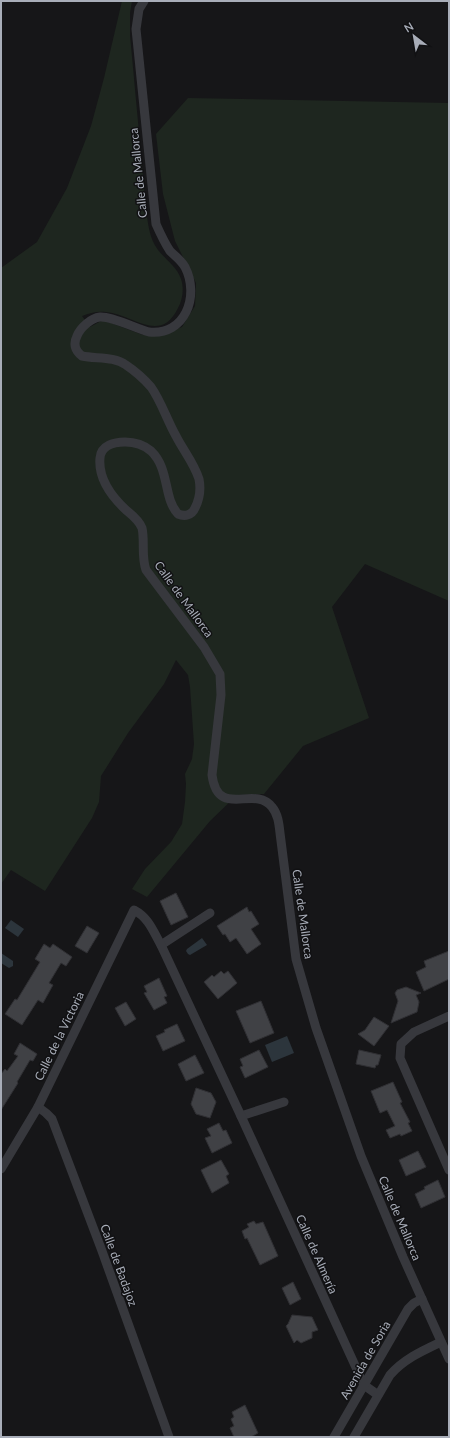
<svg xmlns="http://www.w3.org/2000/svg" width="450" height="1438" font-family="Lato,sans-serif">
	<style>
		.green { fill: #1e261f }
		.water { fill: #2c353c }
		.building { fill: #404145; stroke: #303034 }
		.lines { fill: none; stroke-linecap: round; stroke-linejoin: round }
		.street { stroke: #37383d; stroke-width: 9 }
		.labels { text-anchor: middle; dominant-baseline: central; stroke-width: 3; stroke-linejoin: round; paint-order: stroke }
		.street-label { font-size: 12px; fill: #a8adb8; stroke: #111113 }
	</style>
	<rect width="100%" height="100%" fill="#161618"/>
	<path class="green" d="M122 1H132L130 13V35L146 209C148 223 149 238 158 250 165 259 177 267 181 279 184 288 183 299 178 308 160 345 133 314 106 312 97 311 90 313 82 316L90 327 103 320 143 335 166 333 182 327 195 306 196 283 175 241 163 194 156 134 188 98 449 103V601L365 564 332 607 369 718 303 746 264 794 237 795 210 821 147 897 132 889 145 869 171 842 182 824 185 802 186 784 185 774 192 759 194 744 190 687 188 675 176 660 164 684 128 733 101 776 99 802 92 818 45 891 11 870 1 884V268L37 242 67 188 91 126 104 78Z"/>
	<g class="water">
		<polygon points="11,920 24,929 18,937 5,928"/>
		<polygon points="202,938 207,945 190,955 188,954 186,951 187,949"/>
		<polygon points="1,953 13,961 13,966 9,968 1,963"/>
		<polygon points="287,1036 294,1053 272,1062 265,1045"/>
	</g>
	<g class="building">
		<polygon points="176,893 188,917 171,925 160,901"/>
		<polygon points="247,907 249,912 251,911 259,924 251,929 261,944 247,954 236,938 230,942 225,934 223,935 217,926"/>
		<polygon points="87,926 99,933 87,953 75,946"/>
		<polygon points="44,944 50,948 53,944 72,957 66,966 61,963 49,983 53,985 43,1003 38,1000 22,1025 5,1014 15,999 17,1000 40,962 35,959"/>
		<polygon points="449,951 449,979 424,991 416,972 426,967 424,961"/>
		<polygon points="221,971 224,974 228,971 237,983 218,999 204,982 212,975 214,977"/>
		<polygon points="159,978 167,996 164,997 167,1003 154,1010 144,993 147,992 144,986"/>
		<polygon points="406,987 421,993 416,995 419,1002 417,1012 391,1023 398,1001 395,993 397,990"/>
		<polygon points="261,1001 274,1033 250,1043 236,1011"/>
		<polygon points="126,1002 136,1019 125,1026 115,1008"/>
		<polygon points="374,1017 389,1026 374,1046 358,1034 365,1030"/>
		<polygon points="177,1024 185,1041 163,1051 156,1036 165,1032 164,1030"/>
		<polygon points="20,1043 37,1054 33,1061 30,1060 17,1082 18,1083 1,1110 1,1074 5,1069 7,1071 18,1056 14,1054"/>
		<polygon points="259,1050 268,1067 245,1078 240,1067 243,1066 240,1059"/>
		<polygon points="359,1050 381,1055 378,1065 376,1065 375,1068 356,1064"/>
		<polygon points="195,1055 204,1073 186,1081 178,1064"/>
		<polygon points="393,1082 402,1102 400,1103 410,1122 408,1123 412,1131 401,1136 400,1134 390,1138 386,1130 395,1126 387,1110 380,1113 371,1091"/>
		<polygon points="196,1088 211,1093 216,1102 210,1118 196,1114 191,1104"/>
		<polygon points="219,1123 223,1131 226,1130 232,1143 212,1153 205,1138 211,1136 207,1129"/>
		<polygon points="418,1151 426,1167 406,1176 399,1160"/>
		<polygon points="221,1160 229,1174 226,1176 229,1183 212,1193 201,1170"/>
		<polygon points="438,1180 445,1197 421,1208 415,1194 425,1189 424,1187"/>
		<polygon points="254,1221 256,1224 263,1222 278,1256 260,1265 247,1238 245,1239 242,1231 249,1227 247,1224"/>
		<polygon points="293,1282 301,1299 290,1305 282,1288"/>
		<polygon points="292,1315 312,1317 318,1330 312,1332 312,1338 301,1343 297,1340 294,1343 286,1326 288,1324"/>
		<polygon points="245,1405 258,1433 251,1437 234,1437 230,1428 234,1426 231,1419 234,1417 232,1412"/>
	</g>
	<g class="lines">
		<g class="street">
			<path d="M144 1 139 9 136 29 156 224C160 233 164 242 170 251 175 256 181 260 185 267 200 296 185 336 149 332 137 329 112 316 100 317 91 318 80 328 77 336 73 344 75 351 82 356 96 359 114 356 126 365 135 371 144 379 151 387 161 401 167 420 176 436 183 450 194 463 199 479 201 489 200 498 195 508 192 515 185 517 178 514 163 498 170 469 151 451 144 445 134 442 125 442 115 442 101 445 100 458 98 479 111 496 126 510 132 515 139 520 142 528 145 541 141 556 146 570L204 647 220 674 221 695 212 775C218 820 254 784 272 807 278 814 279 824 280 833L296 959 316 1028 361 1156 403 1257 449 1359"/>
			<polyline points="161,945 210,913"/>
			<polyline points="449,1016 414,1032 401,1044 400,1058 449,1170"/>
			<polyline points="38,1107 46,1113 52,1119 102,1251 169,1437"/>
			<polyline points="241,1116 284,1102"/>
			<path d="M1 1169 38 1107 134 910C149 918 153 931 161 945L241 1116 364 1385 378 1395"/>
			<polyline points="334,1437 408,1309 414,1303 422,1299"/>
			<path d="M354 1437 390 1375C404 1359 422 1351 441 1342"/>
		</g>
	</g>
	<g class="labels">
		<g class="street-label">
			<text transform="translate(138 173) rotate(-96)">Calle de Mallorca</text>
			<text transform="translate(184 599) rotate(54)">Calle de Mallorca</text>
			<text transform="translate(303 914) rotate(82)">Calle de Mallorca</text>
			<text transform="translate(59 1036) rotate(-64)">Calle de la Victoria</text>
			<text transform="translate(400 1218) rotate(67)">Calle de Mallorca</text>
			<text transform="translate(317 1254) rotate(66)">Calle de Almería</text>
			<text transform="translate(119 1265) rotate(70)">Calle de Badajoz</text>
			<text transform="translate(365 1360) rotate(-60)">Avenida de Soria</text>
		</g>
	</g>
	<rect width="450" height="1438" fill="none" stroke="#a8adb8" stroke-width="4"/>
	<g transform="translate(414 36) rotate(329)" stroke="#111113" stroke-width="3" paint-order="stroke">
	<path d="M0-3L7 15L0 10L-7 15Z" fill="#a8adb8"/>
	<text y="-6" font-size="11" font-weight="bold" text-anchor="middle" fill="#a8adb8">N</text>
	</g>
</svg>
